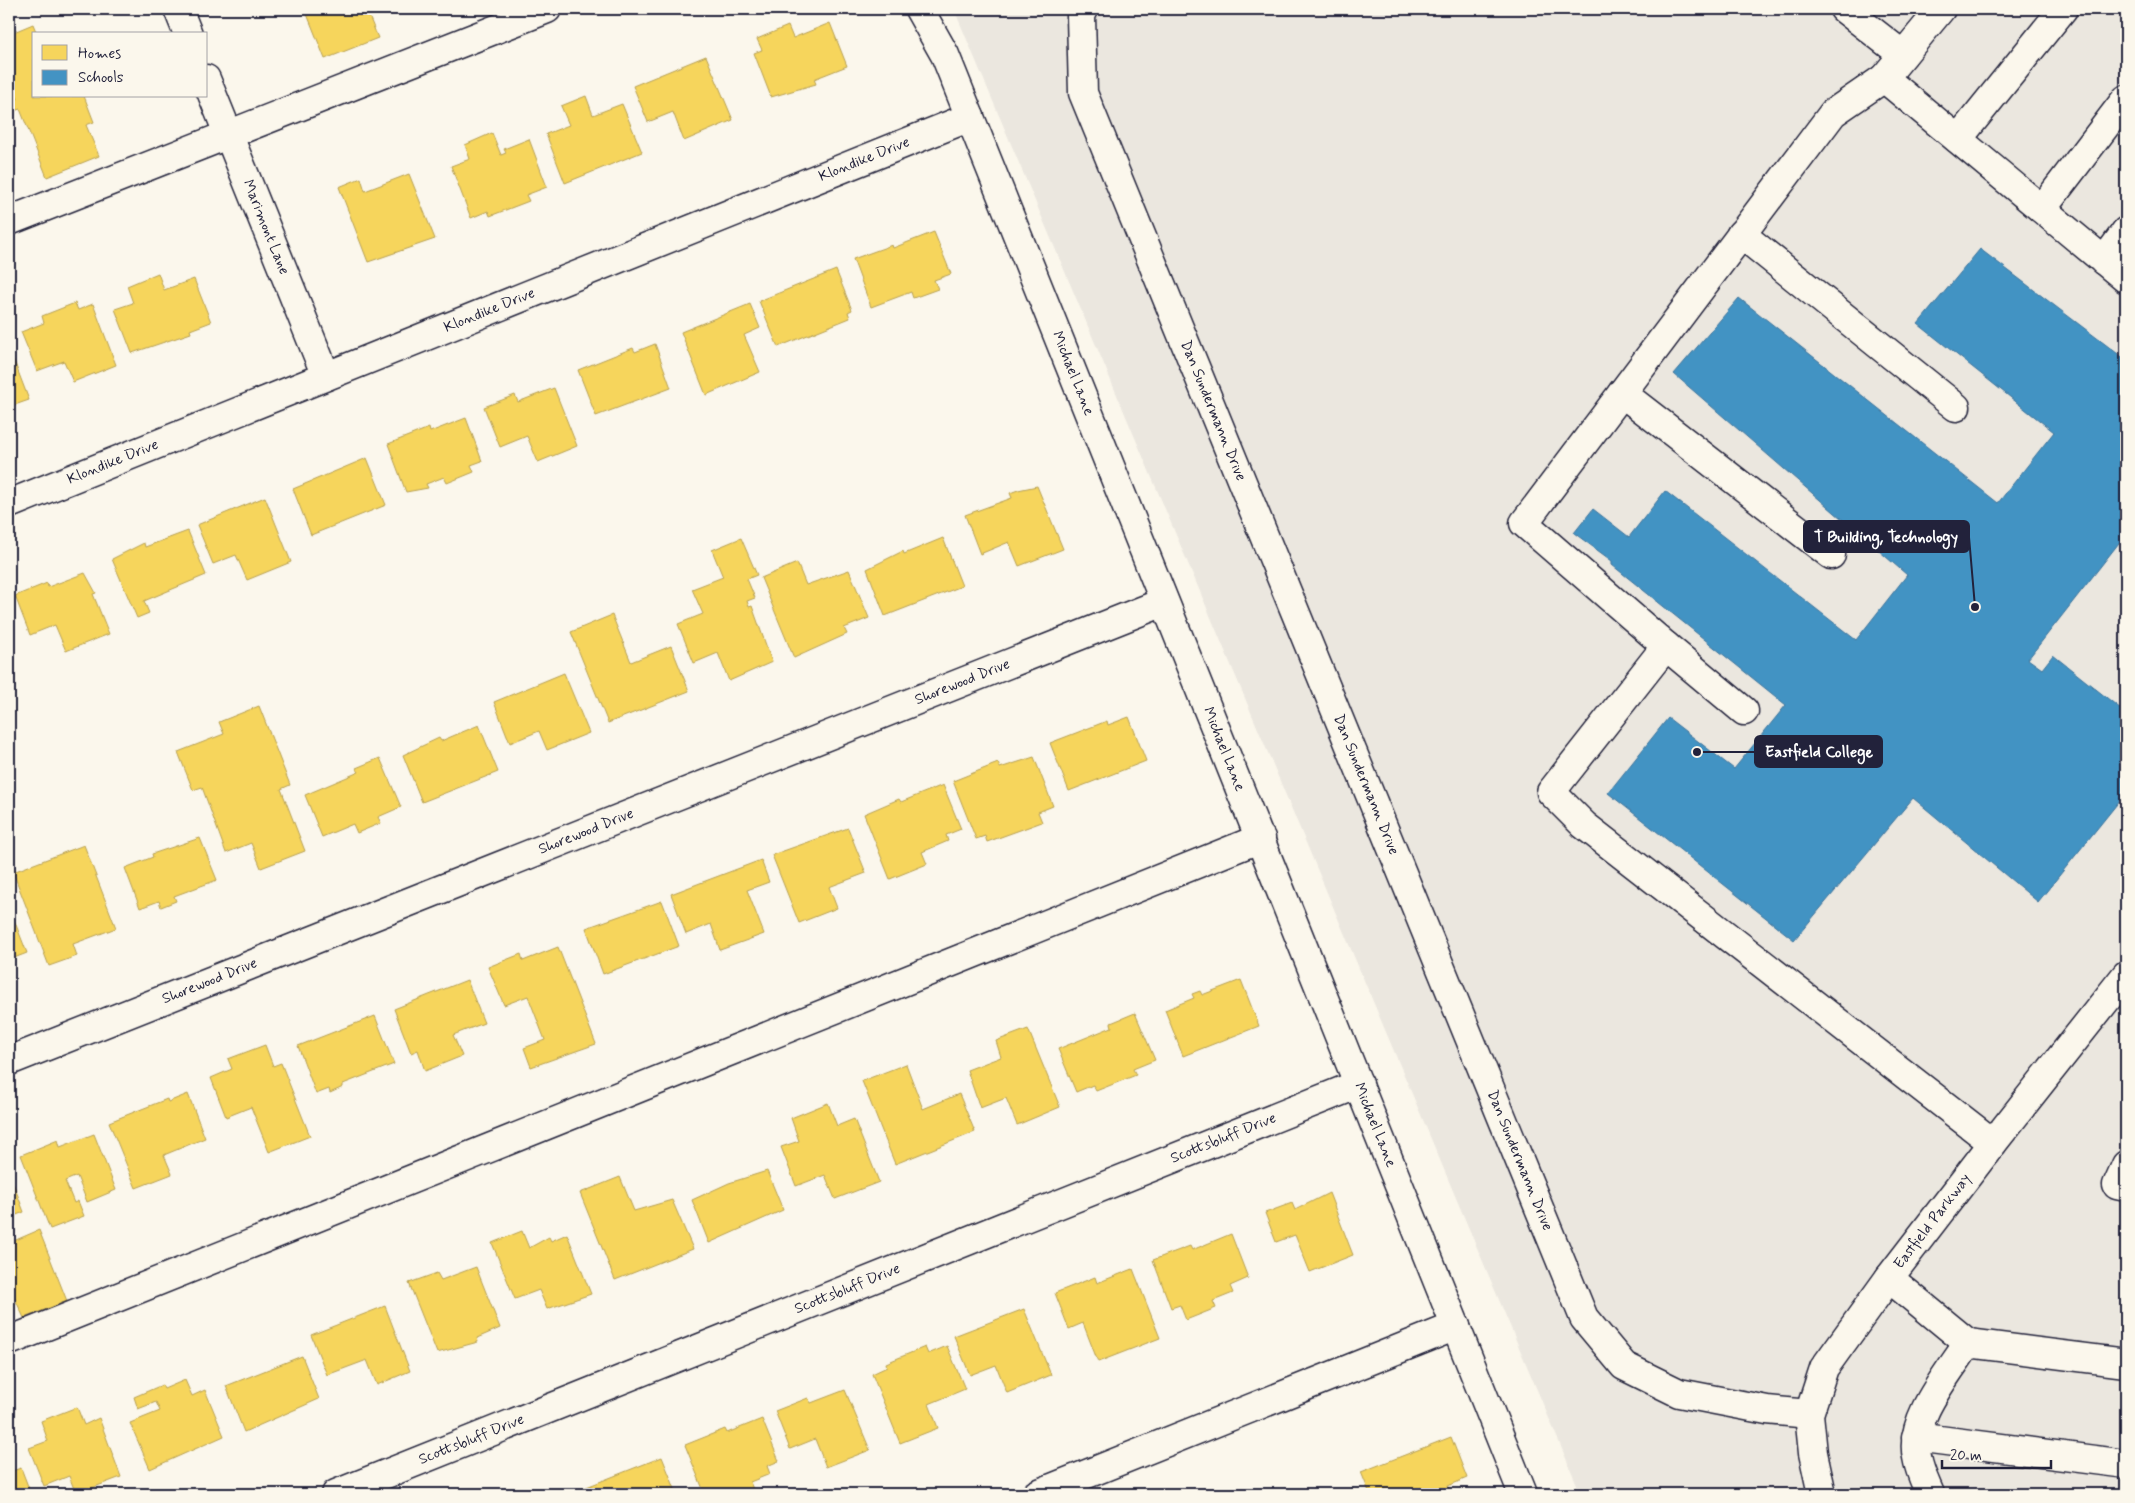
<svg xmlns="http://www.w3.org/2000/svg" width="2135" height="1503" font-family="Mynerve,sans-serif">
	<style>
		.built { fill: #ebe7df }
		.homes { fill: #f6d55c; stroke: #b69f52 }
		.schools { fill: #4393c3; stroke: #39719a }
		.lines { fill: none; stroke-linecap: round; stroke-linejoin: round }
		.minor-casing { stroke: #22223b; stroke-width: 31 }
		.minor { stroke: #fbf7ec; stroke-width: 28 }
		.labels { text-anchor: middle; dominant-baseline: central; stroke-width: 5; stroke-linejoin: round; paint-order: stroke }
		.street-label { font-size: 15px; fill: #22223b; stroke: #fbf7ec }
		.leader { fill: none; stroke: #22223b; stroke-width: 2 }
		.callout-dot { fill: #22223b; stroke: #fbf7ec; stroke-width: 2 }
		.callout { fill: #22223b; stroke: #22223b; stroke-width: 2 }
		.callout-label { font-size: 16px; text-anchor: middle; font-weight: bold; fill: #fff }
	</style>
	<rect width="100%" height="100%" fill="#fbf7ec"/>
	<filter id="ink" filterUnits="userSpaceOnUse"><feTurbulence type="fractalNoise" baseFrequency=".02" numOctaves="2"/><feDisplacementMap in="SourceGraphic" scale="10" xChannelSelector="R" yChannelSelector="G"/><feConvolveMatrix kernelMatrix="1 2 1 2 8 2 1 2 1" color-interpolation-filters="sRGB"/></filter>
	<g filter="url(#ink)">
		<polygon class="built" points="954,9 2126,9 2126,1494 1581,1494"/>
		<g class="homes">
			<polygon points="305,9 366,9 378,38 325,59"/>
			<polygon points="830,23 847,66 814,79 816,84 771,97 754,53 762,50 757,39 788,26 793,38"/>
			<polygon points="33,24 37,34 34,34 34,96 84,96 94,122 86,125 99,156 47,177 20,109 14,111 10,102 18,99 9,79 9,34"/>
			<polygon points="706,56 733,120 684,141 673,112 648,122 633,86"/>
			<polygon points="586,96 593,115 622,104 642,152 565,183 546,134 569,125 561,106"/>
			<polygon points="492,133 501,155 506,153 504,149 529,139 547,187 526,195 529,201 490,216 488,211 471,218 451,166 470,159 465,145"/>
			<polygon points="409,174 435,239 368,262 339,187 361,178 365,191"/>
			<polygon points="934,232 951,274 934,280 938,289 913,298 911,292 871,307 853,259 892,245 893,248"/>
			<polygon points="836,270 852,310 848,312 850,318 778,347 759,301"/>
			<polygon points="158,273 164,290 194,279 211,322 190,330 191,333 132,353 115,309 133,303 127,286"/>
			<polygon points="75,303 78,310 93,304 116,365 73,382 64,361 37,371 21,332 44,323 42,316"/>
			<polygon points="750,304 760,328 744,335 760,372 706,395 681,332"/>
			<polygon points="655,344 671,388 596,416 578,370 633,348 635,352"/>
			<polygon points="9,353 11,353 29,400 9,407"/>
			<polygon points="554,388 577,446 538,462 527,436 500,447 484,407 515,395 518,402"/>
			<polygon points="466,418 482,461 471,465 474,472 447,483 444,477 426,484 428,488 406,492 388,444 429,428 430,432"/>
			<polygon points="367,458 386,505 311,535 293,489"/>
			<polygon points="1037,486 1063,549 1019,566 1009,542 980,554 965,515 1012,498 1010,493 1018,490"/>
			<polygon points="265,497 291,562 247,580 236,555 213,564 197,525"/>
			<polygon points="188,531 206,575 144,601 149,613 137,618 112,559 144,543 145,547"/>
			<polygon points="741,538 757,575 747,579 755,598 747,601 749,607 752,606 772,662 729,681 718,653 694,663 678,624 703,614 692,589 723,577 712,550"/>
			<polygon points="943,538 962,586 885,616 867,569 903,551 904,554"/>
			<polygon points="797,563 806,585 849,570 869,618 844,628 847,634 794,658 761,578"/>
			<polygon points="85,573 96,593 93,594 109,634 66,651 55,625 30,635 15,596 47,583 48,587"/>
			<polygon points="612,615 631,662 671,646 689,691 608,723 571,632"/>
			<polygon points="9,639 14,651 9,653"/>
			<polygon points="564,673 589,733 547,750 539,731 510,743 494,702"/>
			<polygon points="259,706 290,785 281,789 305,851 261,868 251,843 226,853 202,787 193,790 178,752 224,734 219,722"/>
			<polygon points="1129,717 1146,761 1069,791 1050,743 1107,721 1108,725"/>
			<polygon points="479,725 498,772 422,802 403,755 439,738 441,741"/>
			<polygon points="1034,757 1053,806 1038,812 1042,822 987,842 985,836 976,839 953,781 998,763 1000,768"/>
			<polygon points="380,758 401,807 378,817 381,823 357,833 353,824 322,837 305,795 359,772 356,768"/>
			<polygon points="943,785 961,829 946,835 948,841 922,852 927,864 890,879 864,814 899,799 901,802"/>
			<polygon points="848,828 866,873 829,887 837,908 799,923 772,855"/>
			<polygon points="200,838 217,880 174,896 176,901 161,907 159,901 140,908 125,868 153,857 152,854"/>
			<polygon points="84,845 116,928 73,944 77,956 49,966 13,872"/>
			<polygon points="761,860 769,882 747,890 764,934 720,950 711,924 686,934 671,894"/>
			<polygon points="662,901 679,946 603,974 586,928"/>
			<polygon points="9,907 27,953 9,960"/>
			<polygon points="558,947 596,1044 531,1067 524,1048 545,1040 528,996 504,1005 488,967 521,954 523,961"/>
			<polygon points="467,980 484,1023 453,1035 462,1056 425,1071 418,1050 411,1053 394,1009"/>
			<polygon points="1241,980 1259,1026 1183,1056 1165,1010 1194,998 1192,994 1200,991 1202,995"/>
			<polygon points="1135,1013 1155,1060 1133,1069 1136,1075 1096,1091 1093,1085 1076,1092 1058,1049 1112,1027 1111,1023"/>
			<polygon points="375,1016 394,1064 343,1084 343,1087 330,1093 329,1089 316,1094 298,1046"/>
			<polygon points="1028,1029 1060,1107 1017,1125 1006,1098 980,1108 967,1070 1001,1057 996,1041"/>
			<polygon points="265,1045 273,1066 281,1063 310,1136 269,1152 251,1107 226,1117 211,1078 232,1069 228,1059"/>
			<polygon points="906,1064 923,1109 959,1094 975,1132 895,1164 862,1081"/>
			<polygon points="188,1094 205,1138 164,1155 172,1174 136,1188 109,1122 167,1099 168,1102"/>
			<polygon points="828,1103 837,1126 854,1119 879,1182 835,1199 825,1175 796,1186 781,1147 799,1141 791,1118"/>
			<polygon points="94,1134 116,1190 87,1202 77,1176 65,1181 74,1203 78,1201 84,1216 50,1229 21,1155 58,1140 60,1147"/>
			<polygon points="767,1171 783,1210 709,1243 692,1200 729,1183"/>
			<polygon points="9,1172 24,1212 9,1218"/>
			<polygon points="620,1177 634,1211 672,1200 693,1249 615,1280 580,1193"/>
			<polygon points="1329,1193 1353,1255 1310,1272 1295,1235 1276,1242 1265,1213 1292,1203 1295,1210"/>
			<polygon points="39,1230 67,1301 24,1318 9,1286 9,1243"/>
			<polygon points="522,1231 529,1248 549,1237 551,1241 567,1234 591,1294 547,1309 539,1290 515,1299 492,1243"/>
			<polygon points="1231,1234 1248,1278 1230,1286 1233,1293 1213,1301 1216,1308 1186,1320 1180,1305 1171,1308 1153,1260 1190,1246 1192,1250"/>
			<polygon points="476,1267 500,1328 477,1338 478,1342 437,1353 409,1283 437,1273 441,1280"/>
			<polygon points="1133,1269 1160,1338 1098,1362 1083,1323 1069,1329 1055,1293 1095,1277 1097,1283"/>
			<polygon points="385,1306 410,1371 377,1385 367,1360 327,1375 311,1335"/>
			<polygon points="1024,1309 1051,1375 1007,1393 996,1365 970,1375 954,1336"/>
			<polygon points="947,1346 965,1389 929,1404 938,1428 900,1443 872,1374 887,1367 886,1363 925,1347 928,1354"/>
			<polygon points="302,1356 319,1399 244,1432 226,1386"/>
			<polygon points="185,1380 192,1396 205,1390 224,1436 150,1469 130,1423 160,1411 156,1402 138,1409 134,1397 162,1385 164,1389"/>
			<polygon points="845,1390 870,1450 826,1467 815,1439 790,1449 775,1411 808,1398 811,1403"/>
			<polygon points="77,1407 84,1425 99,1418 121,1477 76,1494 69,1476 44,1486 29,1448 48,1441 41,1421"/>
			<polygon points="762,1419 779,1461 767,1466 770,1474 750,1482 755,1494 705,1494 685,1445 725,1429 727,1433"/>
			<polygon points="1451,1437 1467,1478 1448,1486 1451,1494 1370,1494 1361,1472"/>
			<polygon points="662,1457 677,1494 586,1494 584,1488"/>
			<polygon points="21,1468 31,1494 9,1494 9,1472"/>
		</g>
		<polygon class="schools" points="1980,249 2126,360 2126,534 2028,659 2042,669 2053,655 2126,713 2126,803 2121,799 2038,902 1913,798 1794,940 1608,793 1668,718 1734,769 1786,705 1612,565 1612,561 1574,533 1593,509 1629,537 1665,491 1856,640 1907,575 1674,374 1739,298 1998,503 2054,432 1918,324"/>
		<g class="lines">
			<g class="minor-casing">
				<g id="minor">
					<polyline points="178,9 188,34"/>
					<path id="s1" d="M919 9 945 55 1523 1494"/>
					<path id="s2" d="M1084 9 1081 16 1083 93 1584 1318 1624 1366 1679 1393 1767 1410 1809 1414"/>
					<polyline points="1844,9 1903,55"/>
					<polyline points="1941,9 1884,78 2126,279"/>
					<polyline points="1884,78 1833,113 1524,523 1666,646 1551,792 1584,825 1993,1143"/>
					<path id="s3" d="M206 79 326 376"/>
					<polyline points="1958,139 2063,9"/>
					<polyline points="2042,209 2126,99"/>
					<polyline points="9,221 547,9"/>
					<polyline points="1741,234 1956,407"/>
					<polyline points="2104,261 2126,231"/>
					<polyline points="1622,393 1831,555"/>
					<path id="s4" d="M9 504 970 117"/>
					<polyline points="1666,646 1744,711"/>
					<path id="s5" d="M9 1061 1164 602"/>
					<polyline points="2126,1165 2117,1185 2126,1187"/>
					<polyline points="1889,1278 1968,1343"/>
					<polyline points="9,1341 1261,838"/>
					<polyline points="1916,1437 2126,1464"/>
					<path id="s6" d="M336 1494 1359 1084"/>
					<polyline points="1037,1494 1456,1326"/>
					<path id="s7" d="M1822 1494 1813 1453 1809 1414 1824 1368 1889 1278 1993 1143 2126 975"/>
					<path d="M1930 1494C1925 1482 1919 1470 1917 1457 1908 1420 1949 1373 1968 1343L2126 1363"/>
				</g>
			</g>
			<use href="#minor" class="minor"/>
		</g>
	</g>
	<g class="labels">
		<g class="street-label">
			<text stroke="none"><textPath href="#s4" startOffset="922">Klondike Drive</textPath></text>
			<text stroke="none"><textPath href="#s3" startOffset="160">Marimont Lane</textPath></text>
			<text stroke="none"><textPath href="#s4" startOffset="518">Klondike Drive</textPath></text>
			<text stroke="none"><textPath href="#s1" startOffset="396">Michael Lane</textPath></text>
			<text stroke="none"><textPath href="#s2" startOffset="428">Dan Sundermann Drive</textPath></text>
			<text stroke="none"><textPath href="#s4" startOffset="112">Klondike Drive</textPath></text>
			<text stroke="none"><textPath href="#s5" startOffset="1026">Shorewood Drive</textPath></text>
			<text stroke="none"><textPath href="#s1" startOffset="801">Michael Lane</textPath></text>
			<text stroke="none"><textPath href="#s2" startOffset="832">Dan Sundermann Drive</textPath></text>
			<text stroke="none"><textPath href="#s5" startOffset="621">Shorewood Drive</textPath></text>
			<text stroke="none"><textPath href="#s5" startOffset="216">Shorewood Drive</textPath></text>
			<text stroke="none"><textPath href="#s1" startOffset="1206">Michael Lane</textPath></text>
			<text stroke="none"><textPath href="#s6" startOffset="956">Scottsbluff Drive</textPath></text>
			<text stroke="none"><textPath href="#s2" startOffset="1238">Dan Sundermann Drive</textPath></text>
			<text stroke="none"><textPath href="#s7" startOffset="312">Eastfield Parkway</textPath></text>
			<text stroke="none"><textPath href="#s6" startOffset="551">Scottsbluff Drive</textPath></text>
			<text stroke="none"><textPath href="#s6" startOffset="146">Scottsbluff Drive</textPath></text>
		</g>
	</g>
	<path class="leader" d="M1975 607L1969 537M1697 752L1755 752"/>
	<g class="callout-dot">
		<circle cx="1975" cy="607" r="5"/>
		<circle cx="1697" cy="752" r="5"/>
	</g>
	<g class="callout">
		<rect x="1804" y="521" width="165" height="31" rx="5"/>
		<rect x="1755" y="736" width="127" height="31" rx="5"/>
	</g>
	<g class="callout-label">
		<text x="1886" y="542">T Building, Technology</text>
		<text x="1819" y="757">Eastfield College</text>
	</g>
	<rect width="2135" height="1503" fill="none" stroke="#fbf7ec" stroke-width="30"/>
	<rect x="15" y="15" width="2105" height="1473" fill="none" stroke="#22223b" stroke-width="2" filter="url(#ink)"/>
	<rect x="32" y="32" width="175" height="65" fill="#fbf7ec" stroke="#a4a2a5"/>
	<rect x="42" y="45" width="25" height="15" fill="#f6d55c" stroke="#a4a2a5"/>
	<text x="78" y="58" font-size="15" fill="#22223b">Homes</text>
	<rect x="42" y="70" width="25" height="15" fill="#4393c3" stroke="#a4a2a5"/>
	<text x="78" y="82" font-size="15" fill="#22223b">Schools</text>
	<path d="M1942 1460v8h109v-8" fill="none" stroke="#22223b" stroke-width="2.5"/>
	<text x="1950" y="1460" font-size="15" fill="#22223b" stroke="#fbf7ec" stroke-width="4" paint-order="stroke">20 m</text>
</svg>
